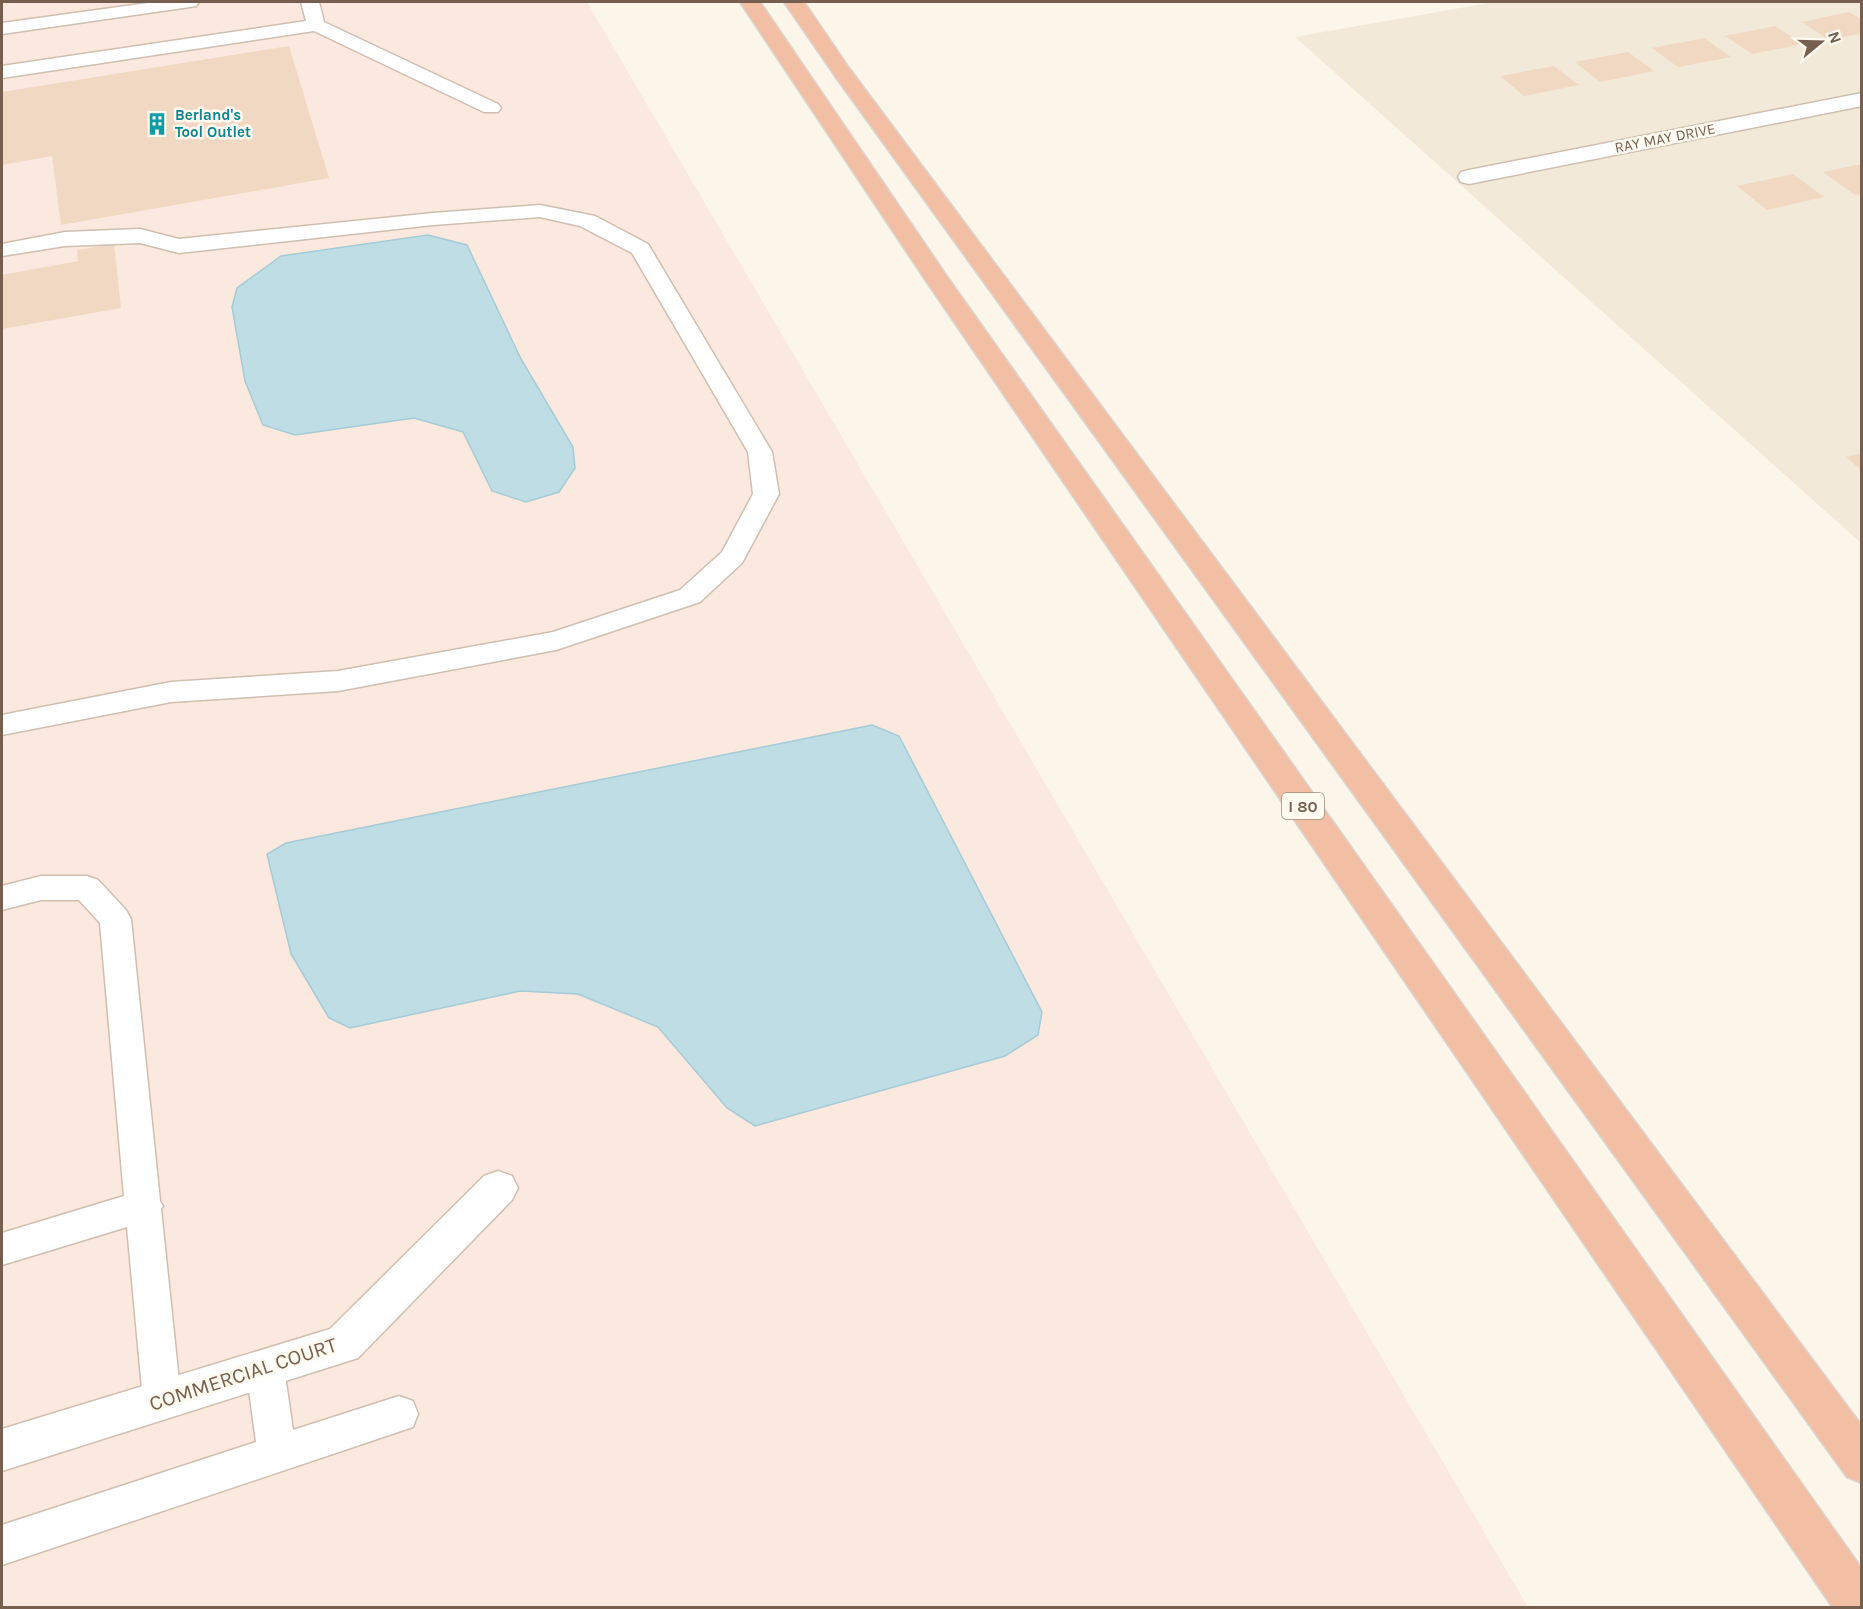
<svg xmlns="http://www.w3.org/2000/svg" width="1863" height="1609" font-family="Karla,sans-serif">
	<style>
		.residential { fill: #f3e9d9 }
		.commercial { fill: #fbe9df }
		.water { fill: #bfdde5; stroke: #a5cbd6; stroke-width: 1.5 }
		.building { fill: #f0d8c3 }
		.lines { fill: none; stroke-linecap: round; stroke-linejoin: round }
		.service-casing { stroke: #cebfb0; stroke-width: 3 }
		.minor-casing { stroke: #cebfb0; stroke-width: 3 }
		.motorway-casing { stroke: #dbd5d1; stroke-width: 3 }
		.service { fill: #fff; fill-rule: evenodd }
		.minor { fill: #fff; fill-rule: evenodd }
		.motorway { fill: #f2bfa4; fill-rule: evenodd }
		.labels { text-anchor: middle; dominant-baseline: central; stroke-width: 5; stroke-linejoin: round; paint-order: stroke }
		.far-culture-label { font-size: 15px; font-weight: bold; fill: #0d838f; stroke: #fefaf0; text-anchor: start }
		.far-street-label { font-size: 15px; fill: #765f4e; stroke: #fefaf0 }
		.shield { fill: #fefaf0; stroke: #9f8e7f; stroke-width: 1.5 }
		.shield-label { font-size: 16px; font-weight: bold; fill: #765f4e }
		.near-street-label { font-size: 21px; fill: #765f4e; stroke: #fefaf0 }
	</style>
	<rect width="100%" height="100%" fill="#fcf6ea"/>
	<polygon class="residential" points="1494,2 1861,2 1861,543 1295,37"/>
	<polygon class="commercial" points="2,2 587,2 1528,1607 2,1607"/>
	<g class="water">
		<polygon points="428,235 467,245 521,359 573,447 575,468 559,492 526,502 492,491 463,432 414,418 295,435 263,425 245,381 232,307 237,288 281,256"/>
		<polygon points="872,725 899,736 1042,1012 1038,1035 1005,1056 755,1126 727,1108 658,1027 578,994 520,991 350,1028 329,1018 291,954 267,854 286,843"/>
	</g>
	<g class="building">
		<polygon points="1849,12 1862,20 1862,36 1859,34 1829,40 1802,22"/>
		<polygon points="1775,26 1803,44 1752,54 1725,36"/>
		<polygon points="1704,38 1731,57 1678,67 1652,48"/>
		<polygon points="289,46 329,178 61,225 52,156 2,165 2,92"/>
		<polygon points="1628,52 1654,71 1600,82 1575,62"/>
		<polygon points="1554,66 1579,85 1524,96 1500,76"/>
		<polygon points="1862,164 1862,194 1855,195 1823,172"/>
		<polygon points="1793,174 1824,197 1767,210 1737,186"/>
		<polygon points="114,244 121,308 2,329 2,275 78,261 77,250"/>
		<polygon points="1862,453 1862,471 1846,457"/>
	</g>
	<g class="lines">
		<g class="service-casing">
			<g id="service">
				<polygon points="155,2 199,2 196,6 190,7 2,34 2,23"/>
				<polygon points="301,2 319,2 324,22 498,104 501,108 498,112 484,112 314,31 2,78 2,66 306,21"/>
				<polygon points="540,205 595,216 648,244 772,452 779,494 742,563 700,602 556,650 338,691 171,702 2,735 2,715 171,682 338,671 553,632 680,590 722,552 753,494 748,452 632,253 580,226 540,217 433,225 179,253 140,243 65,246 2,256 2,244 65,232 140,229 179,239 433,213"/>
				<polygon points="41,876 87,876 98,880 126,910 131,919 160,1201 163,1206 161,1209 181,1400 176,1413 162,1418 148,1413 143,1400 127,1227 2,1265 2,1233 124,1196 100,923 79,900 41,900 2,910 2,886"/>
				<polygon points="265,1350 279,1355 284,1368 293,1430 399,1396 413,1401 418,1414 413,1427 2,1565 2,1525 256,1442 246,1368 251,1355"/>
			</g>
		</g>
		<g class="minor-casing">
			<g id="minor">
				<polygon points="1862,93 1862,106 1469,184 1461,182 1458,177 1461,172 1469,170"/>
				<polygon points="498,1171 512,1176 518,1188 512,1200 358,1358 2,1471 2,1429 330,1329 484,1176"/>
			</g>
		</g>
		<g class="motorway-casing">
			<g id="motorway">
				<polygon points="740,2 760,2 946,275 1862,1569 1862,1608 1833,1608 924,278"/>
				<polygon points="784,2 804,2 849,68 1862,1426 1862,1483 1847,1477 835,76"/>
			</g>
		</g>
		<use href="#service" class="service"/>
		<use href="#minor" class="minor"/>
		<use href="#motorway" class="motorway"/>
	</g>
	<defs>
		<g id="building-bare" transform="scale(1.8)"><path d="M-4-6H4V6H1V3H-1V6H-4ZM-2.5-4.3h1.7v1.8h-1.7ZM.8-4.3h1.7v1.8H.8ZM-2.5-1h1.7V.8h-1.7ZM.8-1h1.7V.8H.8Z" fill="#0f9aa8" stroke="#fefaf0" stroke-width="2.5" paint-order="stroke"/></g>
	</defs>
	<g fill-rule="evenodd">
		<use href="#building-bare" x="157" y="124"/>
	</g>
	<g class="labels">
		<g class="far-culture-label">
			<text x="175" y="115">Berland's<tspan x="175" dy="17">Tool Outlet</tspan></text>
		</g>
		<g class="far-street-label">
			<text transform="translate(1665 138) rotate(-11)">RAY MAY DRIVE</text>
		</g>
		<rect class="shield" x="1282" y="793" width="42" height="26" rx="4.5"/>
		<g class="shield-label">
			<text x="1303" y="806">I 80</text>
		</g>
		<g class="near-street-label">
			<text transform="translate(243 1374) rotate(-18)">COMMERCIAL COURT</text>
		</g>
	</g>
	<rect width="1863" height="1609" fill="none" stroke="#765f4e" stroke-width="6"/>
	<g transform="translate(1821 42) rotate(71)" stroke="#fefaf0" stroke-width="4.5" paint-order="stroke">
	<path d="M0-4.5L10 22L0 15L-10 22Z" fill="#765f4e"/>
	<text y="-9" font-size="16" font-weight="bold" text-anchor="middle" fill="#765f4e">N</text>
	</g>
</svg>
